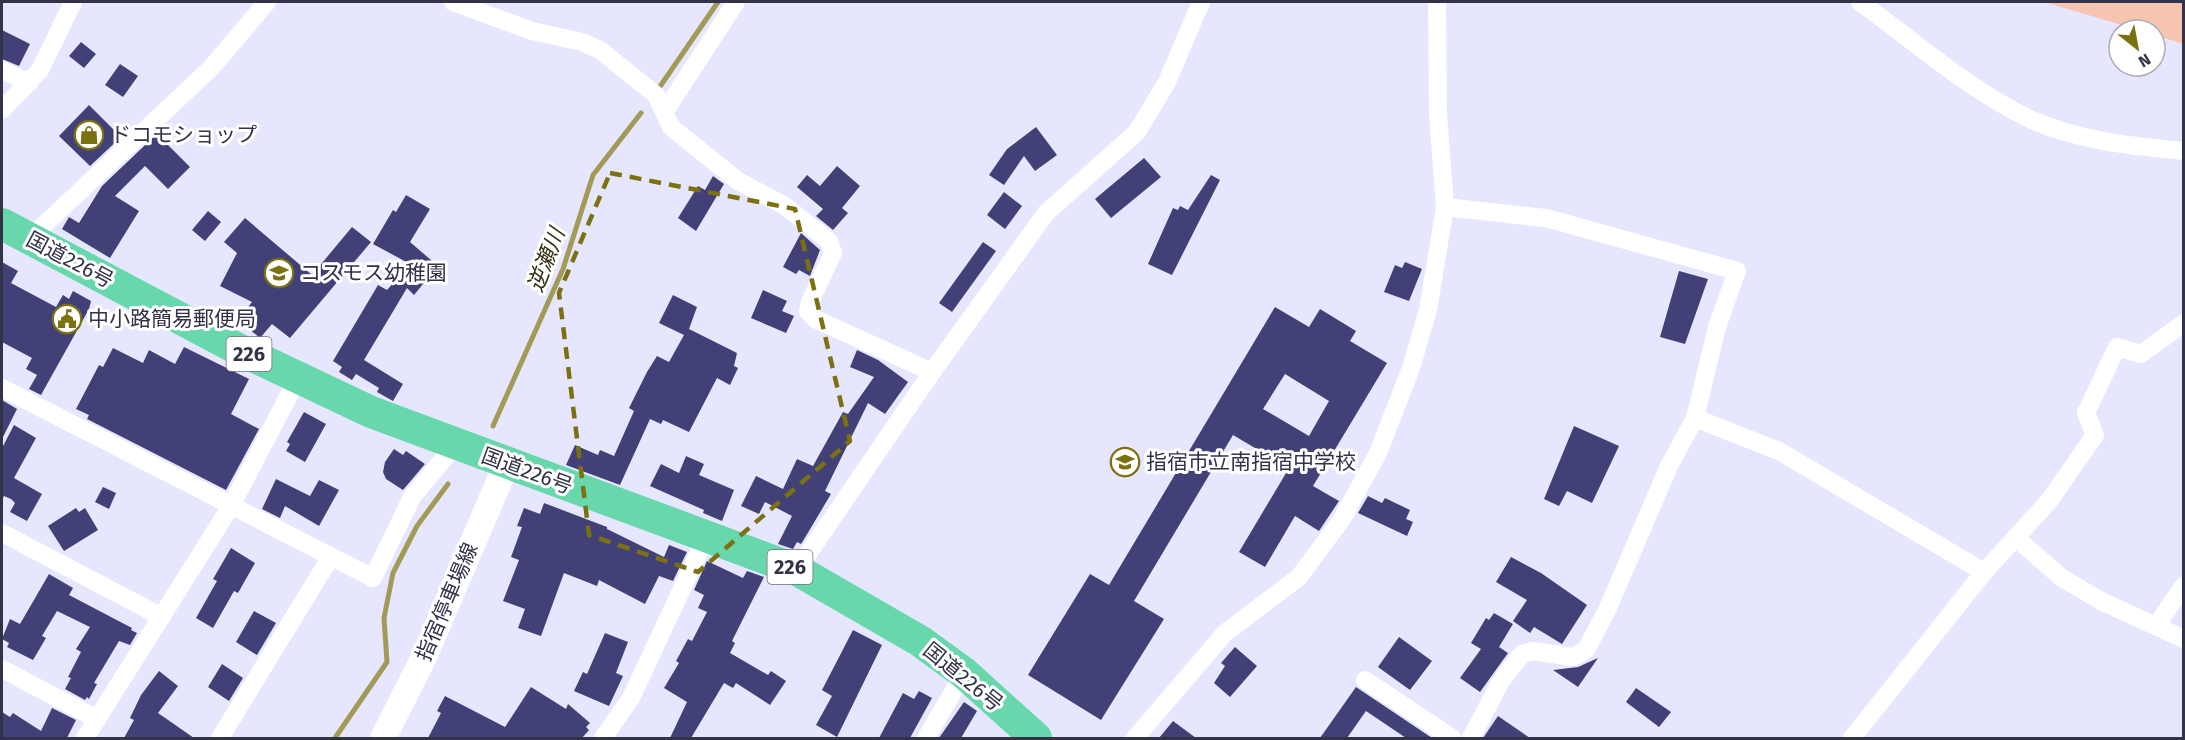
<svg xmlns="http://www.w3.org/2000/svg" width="2185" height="740" font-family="'Fira Sans','Noto Sans JP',sans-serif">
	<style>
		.green { fill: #f7c4b0 }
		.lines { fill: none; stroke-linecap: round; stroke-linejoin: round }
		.stream { stroke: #a29a57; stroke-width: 5 }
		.building { fill: #424177; fill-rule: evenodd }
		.minor { stroke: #fff; stroke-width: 18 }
		.secondary { stroke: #fff; stroke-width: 26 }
		.trunk { stroke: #68d8ac; stroke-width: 32 }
		.marked { fill: none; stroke: #7b7111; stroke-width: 4.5; stroke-dasharray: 12 8; stroke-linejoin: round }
		.labels { text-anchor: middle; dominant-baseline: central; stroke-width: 6; stroke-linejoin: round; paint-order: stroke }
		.shield { fill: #fff; stroke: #707080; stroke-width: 1.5 }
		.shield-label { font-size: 20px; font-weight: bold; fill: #323249 }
		.poi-label { font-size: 21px; fill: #323249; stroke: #fff; text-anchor: start }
		.street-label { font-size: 21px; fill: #323249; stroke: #fff }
		.water-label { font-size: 22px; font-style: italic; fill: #332f10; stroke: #fff }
	</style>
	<rect width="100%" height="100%" fill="#e6e7ff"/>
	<polygon class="green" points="2044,2 2183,2 2183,44 2155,35 2155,30 2139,30"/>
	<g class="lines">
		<g class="stream">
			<polyline points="659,88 718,2"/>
			<polyline points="493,426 563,269 593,175 641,113"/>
			<polyline points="335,738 387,662 384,618 393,573 417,526 448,484"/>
		</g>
	</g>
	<g class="building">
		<polygon points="2,30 30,44 19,66 2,59"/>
		<polygon points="81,42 96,54 84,68 69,56"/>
		<polygon points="120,64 138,76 123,97 105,85"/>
		<polygon points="89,105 121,137 90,166 59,136"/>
		<polygon points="1036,127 1057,155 1035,171 1024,156 1004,185 989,175 1007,149"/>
		<polygon points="162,129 169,137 164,141 190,167 168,189 145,166 115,196 139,211 110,258 62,229 69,217 79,223 102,186"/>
		<polygon points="1144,158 1161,177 1111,218 1095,199"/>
		<polygon points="837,166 860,186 842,208 848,213 833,230 816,216 823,209 797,187 807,175 820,186"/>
		<polygon points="1211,175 1220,180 1172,275 1148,264 1173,208 1178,210 1180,206 1188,210"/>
		<polygon points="713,176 724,184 696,231 678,218 698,186 705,190"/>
		<polygon points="1004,192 1022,206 1005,229 987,215"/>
		<polygon points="406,195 430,209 410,242 438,266 414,295 407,288 364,360 403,384 393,401 377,392 379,388 356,374 352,380 339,372 342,367 333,361 378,285 387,290 410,264 373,244 393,210 396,212"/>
		<polygon points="208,211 221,222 205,241 192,230"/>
		<polygon points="245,218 312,275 352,227 371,242 290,338 272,324 260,338 238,320 252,302 220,286 237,253 224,242"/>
		<polygon points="801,233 820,250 810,276 799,270 796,274 783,267"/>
		<polygon points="983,242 996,251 952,312 939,303"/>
		<polygon points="2,262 18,271 11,283 56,307 63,295 69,299 73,291 91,301 89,309 41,395 29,389 37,375 26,369 32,358 2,342"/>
		<polygon points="1405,262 1422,269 1409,301 1384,292 1395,265 1402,268"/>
		<polygon points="1679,271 1708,279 1685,344 1660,337"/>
		<polygon points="763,290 787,301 782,311 794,316 786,333 751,318"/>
		<polygon points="673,295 697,307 689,329 737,353 734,366 738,368 730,385 717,378 689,432 663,420 661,424 650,419 620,485 566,465 575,445 598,455 600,450 614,456 634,411 629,408 647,372 657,356 669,362 684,335 659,323"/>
		<path d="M1275 307 1309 327 1320 309 1356 331 1350 341 1387 363 1313 486 1339 501 1319 531 1295 516 1265 567 1239 552 1289 468 1233 435 1134 601 1164 619 1101 720 1028 675 1090 574 1109 585ZM1285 374 1329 401 1309 436 1263 409Z"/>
		<polygon points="184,347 249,379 231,414 259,429 226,490 87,419 89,415 76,409 99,365 103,367 113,348 143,363 149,350 175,364"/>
		<polygon points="857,350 878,360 908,382 885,414 868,403 825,491 831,494 803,541 801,544 797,542 793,549 778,544 792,516 765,502 759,514 741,506 756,476 783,489 797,459 813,466 843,412 848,414 874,377 850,367"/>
		<polygon points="2,400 17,409 2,439"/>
		<polygon points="304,412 326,424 305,462 286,451 290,444 287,442"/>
		<polygon points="14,425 36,438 14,478 42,494 27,521 10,512 15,503 11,499 4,496 2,500 2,448"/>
		<polygon points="1574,426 1619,446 1592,503 1567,491 1559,506 1544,499"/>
		<polygon points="394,449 403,455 406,451 425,464 403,490 386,479 383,472 385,462"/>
		<polygon points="686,456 704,464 699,475 734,490 722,521 703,513 704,510 650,486 661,464 679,473"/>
		<polygon points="276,479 310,496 319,480 339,490 319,526 285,506 280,518 262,509"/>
		<polygon points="103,487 116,493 109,509 95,502"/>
		<polygon points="1368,496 1382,503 1385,498 1410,510 1406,519 1413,522 1407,536 1358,513"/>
		<polygon points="544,503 607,527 607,529 664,557 669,545 687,552 673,581 659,576 645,604 599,580 597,586 564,573 541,636 518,628 525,609 503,601 519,560 511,557 522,527 517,526 524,508 540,514"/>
		<polygon points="76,508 79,512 85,508 98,530 64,551 48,526"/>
		<polygon points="231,548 255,563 238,593 234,591 213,628 196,618 217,581 213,579"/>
		<polygon points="1511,557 1541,573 1587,605 1562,644 1534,627 1530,633 1513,621 1527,600 1496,582"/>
		<polygon points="707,561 743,578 747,571 764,577 732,641 735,643 730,653 768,675 771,671 786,681 770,705 736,683 733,688 724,683 691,738 670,738 687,702 664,688 679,663 676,661 688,639 692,641 707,612 698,608 704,595 694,590"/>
		<polygon points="49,574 73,588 69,595 132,628 131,630 137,633 130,645 119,641 94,683 97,684 89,699 87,697 85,700 65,689 71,678 68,677 81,652 76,649 90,627 57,611 42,636 46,638 33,660 7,647 9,643 2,639 10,619 20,624"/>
		<polygon points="254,611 276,623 257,655 236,642"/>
		<polygon points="1494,613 1513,624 1499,647 1508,653 1480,692 1460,678 1481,649 1471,643 1486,618 1489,620"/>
		<polygon points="853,630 882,645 837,737 816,725 832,696 822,690"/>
		<polygon points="605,633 628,642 616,673 623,676 609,706 574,691 583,672 587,674"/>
		<polygon points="1399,637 1432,661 1410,690 1378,667"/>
		<polygon points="1235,647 1257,666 1230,697 1214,683 1225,666 1221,663"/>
		<polygon points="1598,658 1578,687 1553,670 1578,667"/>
		<polygon points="222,664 243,678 229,701 208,687"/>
		<polygon points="159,671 178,686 158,713 194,738 124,738 134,720 130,718 141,695"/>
		<polygon points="531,687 566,709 568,704 590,723 586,727 589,730 582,738 428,738 441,713 437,711 445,696 505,727"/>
		<polygon points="1356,687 1359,689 1432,738 1406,738 1366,711 1347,738 1320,738"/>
		<polygon points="1636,688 1671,712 1659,727 1626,702"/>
		<polygon points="919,691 932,698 910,738 879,738 903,693 914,699"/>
		<polygon points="964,702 977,711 961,738 939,738"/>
		<polygon points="52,708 76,720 67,738 2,738 2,712 10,717 13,713 41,731"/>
		<polygon points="1498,716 1530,738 1483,738"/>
		<polygon points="1173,721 1196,738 1159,738"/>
	</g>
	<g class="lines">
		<g class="minor">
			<polyline points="453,2 532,31 582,42 600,50 656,95 671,127 738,181 785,206 829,241 833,253 810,302 808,311 815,319 932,372"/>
			<path d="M1860 2C1915 42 1970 91 2032 120 2078 141 2134 146 2184 151"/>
			<polyline points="2,70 29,83"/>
			<polyline points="2,110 40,70 73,2"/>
			<polyline points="665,111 736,2"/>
			<polyline points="1445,207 1546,218 1737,271 1717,327 1695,418 1669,466 1608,608 1586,650 1573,657 1533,651 1522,654 1501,681 1471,738"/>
			<polyline points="29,239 211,68 267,2"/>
			<polyline points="2,388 373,578 412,497 456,444"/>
			<polyline points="1695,418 1779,451 1984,572"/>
			<polyline points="2,533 162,617"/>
			<polyline points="2016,538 2062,578 2103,602 2184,639"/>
			<polyline points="797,570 932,372 1046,213 1137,132 1167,82 1201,2"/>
			<polyline points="2156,626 2184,585"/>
			<polyline points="2,669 97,719"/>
			<polyline points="1365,680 1452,738"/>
			<polyline points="85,738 231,506 298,378"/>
			<polyline points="220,738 330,558"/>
			<polyline points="603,738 631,698 707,535"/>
			<polyline points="926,738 964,673"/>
			<polyline points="1135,738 1225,633 1299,577 1342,519 1378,453 1411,368 1428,310 1445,207 1438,115 1437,2"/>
			<polyline points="1852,738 1984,572 2049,501 2095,435 2086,413 2117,347 2141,354 2184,323"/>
		</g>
		<polyline class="secondary" points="383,738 424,657 507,463"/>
		<polyline class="trunk" points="2,224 238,349 371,412 797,570 920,641 964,673 1036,738"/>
	</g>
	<path class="marked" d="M610 173 795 209 850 441 698 572 589 535 559 293Z"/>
	<defs>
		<g id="shop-ring" transform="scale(1.5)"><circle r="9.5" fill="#fff" stroke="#7b7111" stroke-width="1.5"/><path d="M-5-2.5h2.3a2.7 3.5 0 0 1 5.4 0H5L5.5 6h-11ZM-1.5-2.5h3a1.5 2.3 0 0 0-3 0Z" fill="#7b7111"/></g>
		<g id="school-ring" transform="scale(1.5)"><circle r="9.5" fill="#fff" stroke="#7b7111" stroke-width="1.5"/><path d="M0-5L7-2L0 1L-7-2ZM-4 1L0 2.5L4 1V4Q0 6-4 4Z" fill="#7b7111"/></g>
		<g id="civic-ring" transform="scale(1.5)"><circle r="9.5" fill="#fff" stroke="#7b7111" stroke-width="1.5"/><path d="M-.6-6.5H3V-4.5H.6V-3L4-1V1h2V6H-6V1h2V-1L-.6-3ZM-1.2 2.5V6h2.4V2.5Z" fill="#7b7111"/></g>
	</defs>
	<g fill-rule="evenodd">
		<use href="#shop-ring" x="89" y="135"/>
		<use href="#school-ring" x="279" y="273"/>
		<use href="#civic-ring" x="67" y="319"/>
		<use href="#school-ring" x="1125" y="462"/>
	</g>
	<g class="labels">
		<g class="shield">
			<rect x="226.5" y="337" width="45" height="34" rx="4.5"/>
			<rect x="767.5" y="550" width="45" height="34" rx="4.5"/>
		</g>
		<g class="shield-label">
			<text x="249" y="354">226</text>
			<text x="790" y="567">226</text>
		</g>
		<g class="poi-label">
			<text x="110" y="135">ドコモショップ</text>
			<text x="300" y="273">コスモス幼稚園</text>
			<text x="88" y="319">中小路簡易郵便局</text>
			<text x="1146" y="462">指宿市立南指宿中学校</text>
		</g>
		<g class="street-label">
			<text transform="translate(70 260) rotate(28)">国道226号</text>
			<text transform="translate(527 471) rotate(20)">国道226号</text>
			<text transform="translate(447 602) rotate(-67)">指宿停車場線</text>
			<text transform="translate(963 677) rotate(39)">国道226号</text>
		</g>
		<g class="water-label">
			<text transform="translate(546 260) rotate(-69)">逆瀬川</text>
		</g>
	</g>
	<rect width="2185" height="740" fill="none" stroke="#323249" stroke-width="6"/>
	<g transform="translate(2137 48) rotate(149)"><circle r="28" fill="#ffffff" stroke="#adadb6" stroke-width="1.5"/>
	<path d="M0-4.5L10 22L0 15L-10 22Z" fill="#7b7111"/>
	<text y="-9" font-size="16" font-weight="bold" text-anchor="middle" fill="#323249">N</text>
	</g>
</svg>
